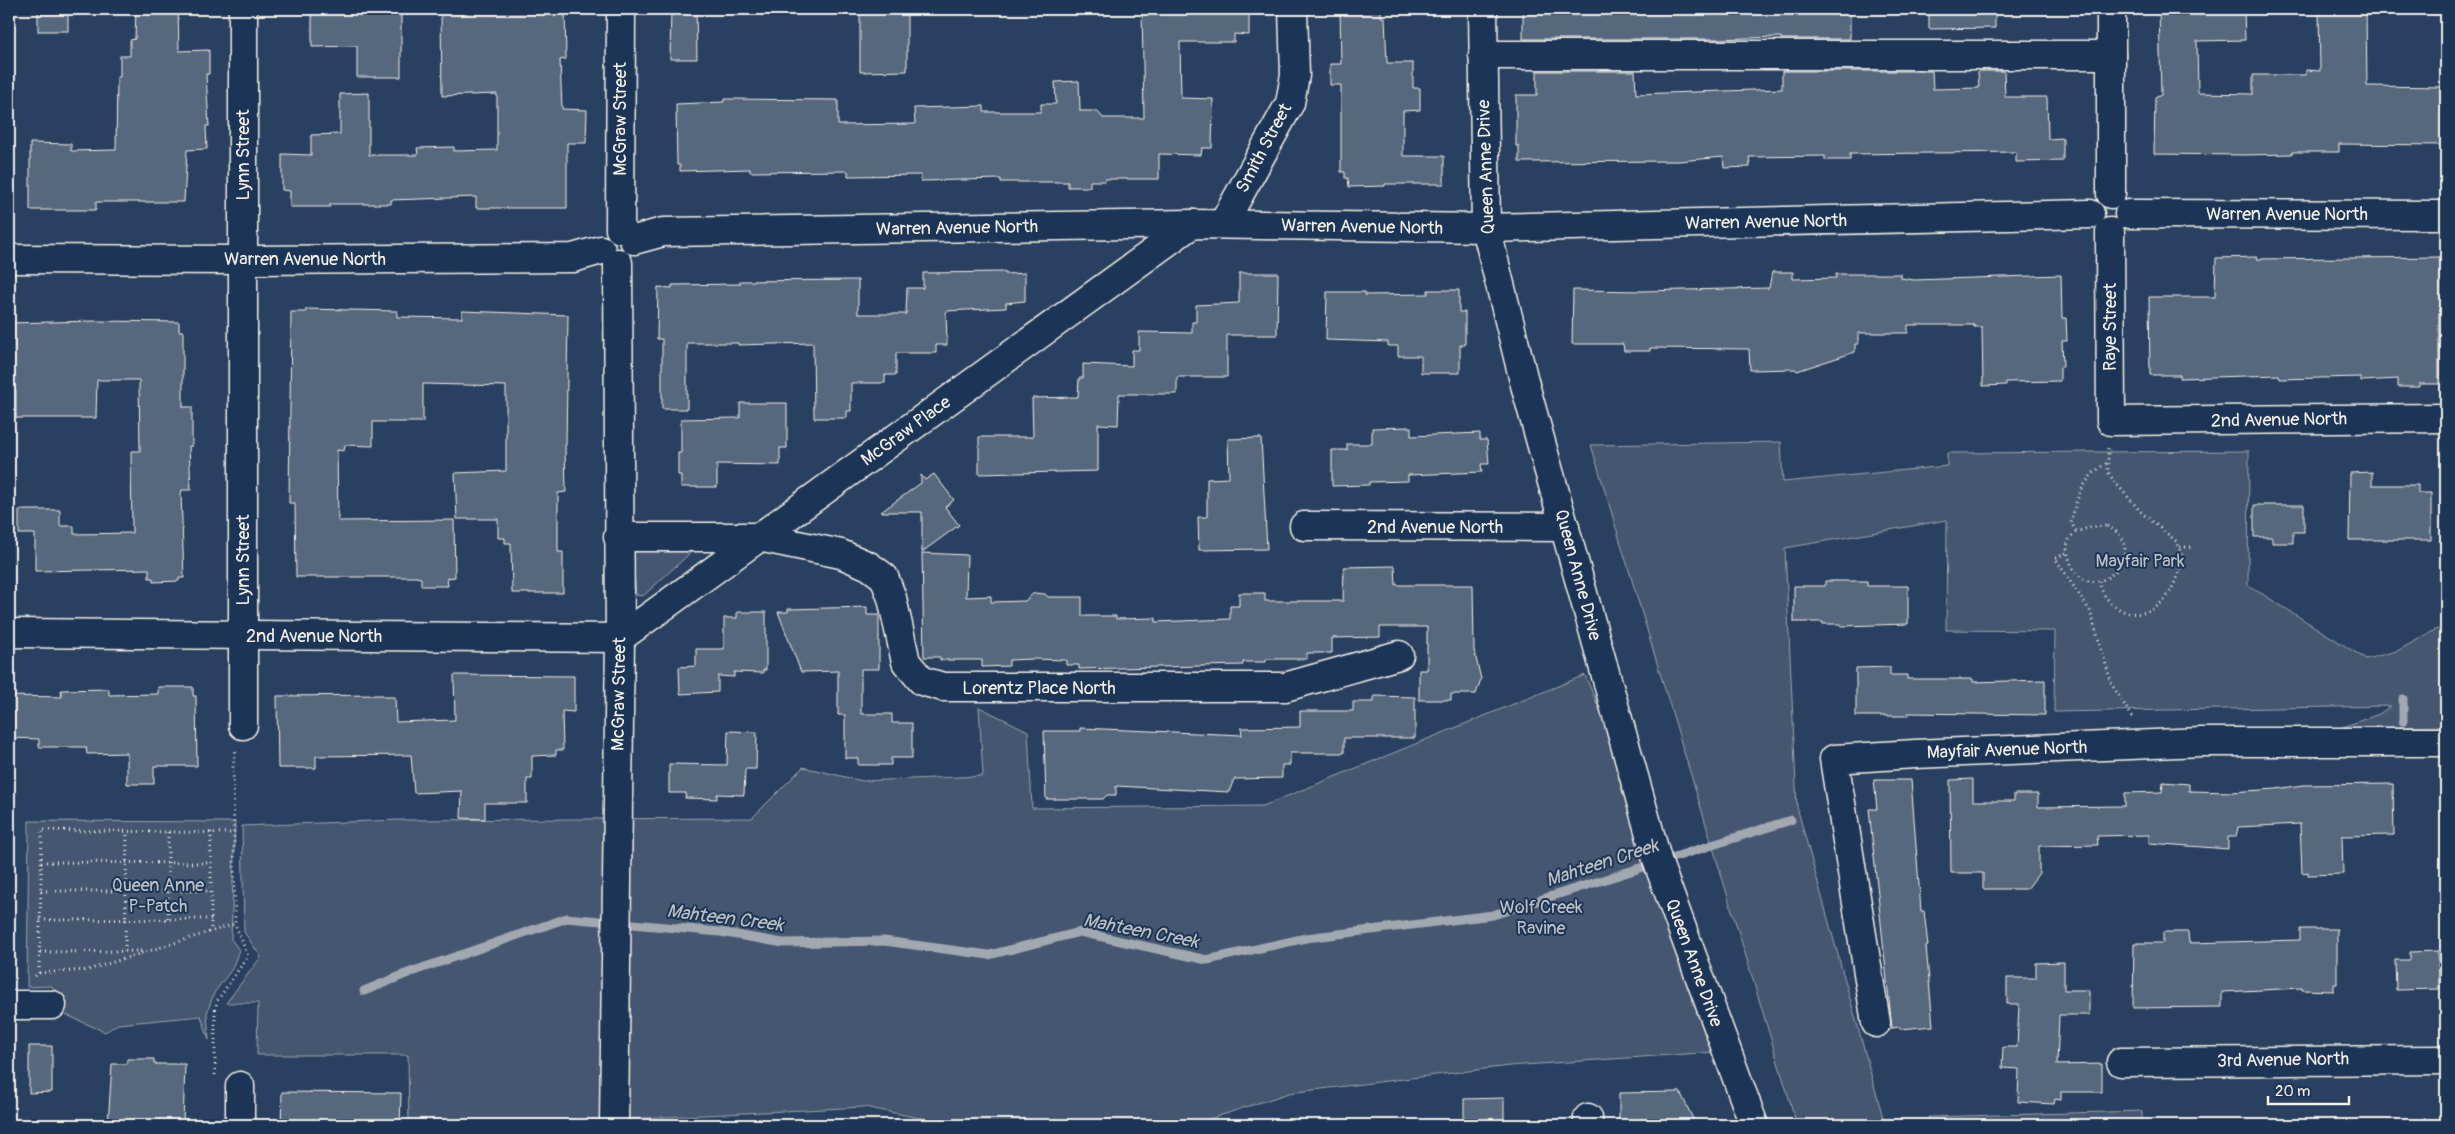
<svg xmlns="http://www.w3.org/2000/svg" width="2455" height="1134" font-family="Pangolin,sans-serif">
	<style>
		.green { fill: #445771; stroke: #9ca4ac }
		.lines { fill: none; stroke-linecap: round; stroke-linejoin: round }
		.stream { stroke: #a1a8b0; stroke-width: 9 }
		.building { fill: #56677d; stroke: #f4f1e8 }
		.minor-casing { stroke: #f4f1e8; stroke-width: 31 }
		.major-casing { stroke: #f4f1e8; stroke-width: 31 }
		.path { stroke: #f4f1e8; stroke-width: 3; stroke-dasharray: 1 4; stroke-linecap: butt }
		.minor { stroke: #1d3557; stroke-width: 28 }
		.major { stroke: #1d3557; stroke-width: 28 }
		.labels { text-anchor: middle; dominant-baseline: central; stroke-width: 4; stroke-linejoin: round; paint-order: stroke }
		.street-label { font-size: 18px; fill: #f4f1e8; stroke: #1d3557 }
		.park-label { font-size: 18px; fill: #bfc3c4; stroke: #1d3557 }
		.water-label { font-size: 19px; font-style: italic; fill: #bdc1c2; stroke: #1d3557 }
	</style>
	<rect width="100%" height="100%" fill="#2a4060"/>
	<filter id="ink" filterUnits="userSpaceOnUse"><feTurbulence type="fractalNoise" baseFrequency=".02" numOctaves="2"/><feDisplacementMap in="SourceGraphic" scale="10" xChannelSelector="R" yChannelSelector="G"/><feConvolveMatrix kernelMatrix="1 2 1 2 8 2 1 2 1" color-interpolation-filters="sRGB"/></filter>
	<g filter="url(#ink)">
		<g class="green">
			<polygon points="1781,442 1783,482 1947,466 1947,453 2249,451 2248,585 2366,659 2397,651 2437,629 2446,633 2446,726 2340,728 2379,714 2391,706 2054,712 2055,631 1946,630 1947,520 1785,548 1797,807 1885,1125 1797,1125 1591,445"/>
			<polygon points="698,546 643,596 636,595 632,547"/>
			<polygon points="1585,675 1619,756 1716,1052 1509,1066 1289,1093 1191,1125 955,1125 864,1107 583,1121 409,1125 408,1055 257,1055 258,1003 226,1003 261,957 244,932 242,826 398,820 752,818 803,767 862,781 983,776 979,707 1028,731 1032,808 1263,806"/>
			<polygon points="29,821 235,822 231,939 239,950 232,969 214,993 207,1013 209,1040 201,1016 118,1024 105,1032 62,1013 52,986 27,987"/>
			<polygon points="2142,1111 2142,1125 1931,1125 1928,1117"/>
		</g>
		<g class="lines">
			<g class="stream">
				<polyline points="2403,699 2403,721"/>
				<polyline points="364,991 408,973 567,918 720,932 783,943 884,941 989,955 1080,932 1207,960 1306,938 1493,915 1791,820"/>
			</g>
		</g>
		<g class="building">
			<rect x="38" y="9" width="30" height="22"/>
			<polygon points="136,9 178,9 179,51 209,50 209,74 206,74 209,126 206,126 207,149 187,150 184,202 96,202 96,210 30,210 30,143 71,144 71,151 116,150 117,77 120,77 120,56 130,56 130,40 135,39"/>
			<polygon points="312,9 401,9 401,77 357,77 357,46 312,47"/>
			<polygon points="441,9 565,9 566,59 560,60 562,109 587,110 586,143 567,143 567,208 476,208 476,197 391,200 391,204 330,204 330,207 290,207 290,191 282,190 282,154 311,155 311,135 340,134 340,94 369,93 369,155 418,155 417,148 454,147 454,151 497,150 497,94 442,96"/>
			<polygon points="671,9 696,9 697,59 670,59"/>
			<polygon points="860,9 907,9 907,71 860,72"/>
			<polygon points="1142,9 1249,9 1249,35 1234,34 1234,42 1180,42 1181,98 1213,99 1212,148 1202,148 1201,155 1159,154 1159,179 1105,179 1105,181 1090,181 1090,187 1068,187 1068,182 1001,182 1001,179 921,181 921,175 848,176 848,171 750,172 750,169 680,171 680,165 677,165 676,104 724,102 724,99 838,100 838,125 915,124 914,108 984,106 984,112 1041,112 1041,104 1056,104 1055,82 1079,81 1080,111 1097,111 1103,118 1144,118"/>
			<polygon points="1340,9 1381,9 1381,17 1385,17 1387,63 1413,63 1413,88 1420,88 1420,110 1403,111 1403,156 1444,156 1444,184 1385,184 1385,186 1349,187 1348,178 1345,178 1345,172 1341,172 1341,85 1330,85 1330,64 1341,64"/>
			<polygon points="1523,9 1850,9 1850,39 1781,39 1781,37 1715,39 1523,39"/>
			<polygon points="1929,9 1995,9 1995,28 1929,29"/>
			<polygon points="2159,9 2244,9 2245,40 2197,41 2198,93 2253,94 2253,75 2306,75 2306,70 2320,71 2319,9 2366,9 2367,86 2446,87 2446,145 2339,144 2339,152 2292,152 2292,154 2244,155 2154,154 2155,98 2161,95"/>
			<polygon points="1537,71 1635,71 1636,94 1782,89 1782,71 1932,71 1933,89 1979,88 1978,71 2004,71 2005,97 2047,97 2048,139 2063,138 2063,161 2016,162 2016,152 1850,154 1850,160 1825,160 1825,156 1749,157 1750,167 1724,168 1723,157 1679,161 1519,162 1519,146 1516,146 1516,95 1537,95"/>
			<polygon points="2257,257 2257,259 2445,257 2446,308 2442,308 2442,313 2439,313 2439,384 2419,384 2419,387 2398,387 2398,379 2361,381 2361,377 2280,379 2279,375 2180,378 2180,375 2150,375 2149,297 2215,297 2216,258"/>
			<polygon points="1005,272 1005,274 1025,273 1025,301 1006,303 1006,308 946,311 947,345 936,345 936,353 896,353 896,375 885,375 885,383 851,383 851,411 847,411 847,418 814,418 813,343 738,345 738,343 687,343 687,409 662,409 662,339 657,339 658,287 672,288 672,285 740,284 740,281 858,280 858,314 906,314 907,288 923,288 923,273"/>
			<polygon points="1772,272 1793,272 1793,279 1836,278 1836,274 1901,274 1901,278 1914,280 2061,275 2062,318 2066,318 2067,341 2062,341 2063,367 2060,367 2060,381 2006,382 2006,385 1983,386 1982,327 1974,327 1974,325 1908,325 1908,333 1858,333 1858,344 1855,344 1855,352 1797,371 1795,369 1750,370 1749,349 1650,348 1650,351 1624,351 1623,344 1572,344 1573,290 1642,291 1769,288"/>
			<polygon points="1239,273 1278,273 1277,335 1227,335 1227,377 1177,377 1177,394 1119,394 1118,425 1098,424 1098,471 979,474 979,437 1033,437 1032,398 1078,397 1079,378 1083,378 1083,364 1132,366 1132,350 1139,350 1139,332 1192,333 1192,322 1196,322 1196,305 1239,303"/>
			<polygon points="1428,290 1459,290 1459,312 1465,312 1465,345 1460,345 1460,373 1421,373 1421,356 1398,356 1398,346 1388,346 1388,342 1326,340 1327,292 1365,292 1365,295 1428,294"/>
			<polygon points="306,309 397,311 397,317 462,318 462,311 568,315 566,445 565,445 566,492 558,493 558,552 563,552 563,593 512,593 511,543 505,543 505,538 498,538 498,519 457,519 455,473 506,471 506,386 423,384 423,422 373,422 373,446 345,445 344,451 337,450 338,521 454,520 455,577 447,578 448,586 421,586 421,578 416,577 296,577 295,503 289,503 291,312 306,312"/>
			<polygon points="96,321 179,322 179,331 183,331 183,407 192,407 192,446 189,446 191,490 182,490 181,493 184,578 179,578 179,581 153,582 153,578 149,578 149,569 35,571 35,534 19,534 19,510 60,510 60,526 74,526 74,534 132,533 131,451 140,451 139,380 97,380 96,418 16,418 16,390 9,390 9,323"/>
			<polygon points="740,403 787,403 787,448 780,448 780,465 717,464 717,487 681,487 681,475 678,475 678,453 681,453 681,419 740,418"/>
			<polygon points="1411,427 1411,436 1480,433 1480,440 1487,440 1489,464 1481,464 1482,472 1408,475 1408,481 1369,482 1369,485 1332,486 1332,450 1347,450 1347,444 1372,444 1372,428"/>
			<polygon points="1261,438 1267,549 1199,550 1198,517 1207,517 1207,479 1229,478 1228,439"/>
			<polygon points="2372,472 2372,485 2418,485 2418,493 2431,493 2431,540 2349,540 2350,473"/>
			<polygon points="934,474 954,500 945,507 959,525 922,552 922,512 881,512 921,483 921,475 925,480"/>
			<polygon points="2254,505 2304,505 2304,532 2293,532 2293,543 2272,543 2272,537 2254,537"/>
			<polygon points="922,553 967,555 966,597 991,596 991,602 1025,601 1034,593 1045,594 1048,597 1082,597 1082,616 1116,616 1116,619 1156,618 1156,622 1230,619 1230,606 1239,606 1239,593 1265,593 1265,601 1343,601 1344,567 1395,566 1396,585 1473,585 1474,650 1481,679 1476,694 1451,694 1451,700 1419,700 1419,670 1427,670 1427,627 1380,627 1380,637 1332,638 1332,653 1307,653 1307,659 1266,659 1266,662 1243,662 1243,665 1079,669 1079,665 1066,665 1066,660 1033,659 1009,660 1009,666 982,667 982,660 940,660 940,657 924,657"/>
			<polygon points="1825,581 1867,581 1867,586 1908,586 1908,624 1841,626 1841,624 1823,624 1823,622 1794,622 1794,586 1825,586"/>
			<polygon points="867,607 867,615 879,615 879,669 861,669 861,714 892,714 892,723 912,723 912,758 891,758 891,765 858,765 858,758 845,758 845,715 838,715 838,671 801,672 778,612 788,612 788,609"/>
			<polygon points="737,612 766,612 766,670 763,670 763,673 734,672 734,677 718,676 718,692 680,694 679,667 696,666 696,649 724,649 724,618 737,618"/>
			<polygon points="1890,667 1890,675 1907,675 1907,679 1973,679 1973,682 2045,680 2045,715 1908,713 1908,716 1856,716 1856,668"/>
			<polygon points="454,675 574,676 574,712 562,711 563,750 556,750 556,755 532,756 532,779 527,779 527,803 485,803 485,819 461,818 462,791 414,793 411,755 316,756 316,768 278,768 277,696 383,695 383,697 395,697 396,722 455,720"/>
			<polygon points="158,687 193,687 193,696 196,696 197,766 154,766 154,784 127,784 127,753 87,754 86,747 39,747 39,739 9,738 9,696 62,697 61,690 109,689 109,695 158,694"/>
			<polygon points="1374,696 1415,697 1415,738 1344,738 1344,753 1290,753 1290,765 1282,765 1282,778 1234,779 1229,792 1116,786 1116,795 1107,795 1103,799 1046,799 1044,731 1080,731 1080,728 1242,735 1241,728 1300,727 1300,711 1353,711 1353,702 1374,702"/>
			<polygon points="728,731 757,732 756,769 745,769 744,795 717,794 717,799 685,798 686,793 669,793 669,764 727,765"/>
			<polygon points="1973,779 1973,801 2014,801 2014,794 2038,794 2038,807 2125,806 2125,793 2162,792 2163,782 2189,784 2189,791 2232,792 2276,789 2303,785 2393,784 2394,835 2342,836 2343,874 2308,875 2308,872 2302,873 2300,824 2238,827 2236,837 2228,837 2228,849 2149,843 2149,835 2097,836 2098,845 2039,846 2039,873 2027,889 1983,889 1983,873 1951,873 1950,780"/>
			<polygon points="1874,780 1911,780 1921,911 1924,911 1928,946 1926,946 1933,1026 1900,1029 1900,1027 1892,1028 1869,809 1877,809"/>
			<polygon points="2300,929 2337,929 2337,984 2334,984 2334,991 2302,990 2302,988 2222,992 2222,1007 2133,1008 2134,943 2163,943 2163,932 2188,932 2189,943 2300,940"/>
			<polygon points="2438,951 2439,989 2396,990 2395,960 2410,960 2410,952"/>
			<polygon points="2064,962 2064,990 2089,990 2089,1015 2059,1015 2057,1065 2102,1064 2102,1092 2061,1092 2061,1100 2055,1099 2054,1104 2018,1102 2019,1069 2002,1068 2003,1047 2017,1047 2019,1004 2007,1004 2007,978 2036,978 2036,963"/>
			<polygon points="29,1046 52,1046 52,1092 29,1093"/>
			<polygon points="127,1059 154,1059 154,1064 185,1064 183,1125 108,1125 112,1064 127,1064"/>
			<polygon points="282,1092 401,1093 400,1125 281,1125"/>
			<polygon points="1680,1092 1696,1125 1619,1125 1619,1093"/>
			<polygon points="1504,1098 1504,1125 1464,1125 1464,1099"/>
		</g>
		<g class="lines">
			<g class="minor-casing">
				<g id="minor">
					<polyline points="1483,55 2111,55"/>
					<polyline points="2111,194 2111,9"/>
					<polyline points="2129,214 2446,215"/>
					<polyline points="1223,224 1290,103 1295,75 1293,9"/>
					<polyline points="620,229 621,9"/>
					<polyline points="2110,232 2111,421 2446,418"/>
					<polyline points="634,240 663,232 1192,224 1486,228 2090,214"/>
					<polyline points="9,259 243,260 573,258 601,250"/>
					<polyline points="1304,526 1565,527"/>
					<polyline points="618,537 759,537 841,554 869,566 884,577 892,598 906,662 922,681 943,687 1285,687 1399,655"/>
					<polyline points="9,633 620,638"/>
					<polyline points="620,638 1192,224"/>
					<polyline points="243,725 243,9"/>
					<polyline points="9,1005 52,1005"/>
					<polyline points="1876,1023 1834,759 1915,754 2202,742 2446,742"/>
					<polyline points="2121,1062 2446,1060"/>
					<polyline points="240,1125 240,1086"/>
					<polyline points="614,1125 620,638 618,263"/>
					<polyline points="1588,1125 1588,1118"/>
				</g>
			</g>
			<g class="major-casing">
				<polyline id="major" points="1483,9 1486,228 1525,385 1658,863 1754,1125"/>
			</g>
			<g class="path">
				<path d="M2107 526C2155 548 2094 610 2072 566 2057 534 2079 527 2107 526Z"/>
				<path d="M2076 531 2071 523C2076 498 2084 476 2107 463"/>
				<polyline points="2180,547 2195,547"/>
				<polyline points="2066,553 2055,558 2090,611 2112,685 2133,718"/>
				<path d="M2099 581C2105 610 2138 625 2161 603 2174 591 2178 573 2183 557L2176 541 2142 513 2114 481 2108 472V447"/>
				<polyline points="168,832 168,919"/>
				<polyline points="211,832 211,932"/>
				<polyline points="41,862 211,863"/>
				<polyline points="41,891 211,891"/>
				<polyline points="40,920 211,919"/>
				<polyline points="125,951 127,831"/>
				<polyline points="40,952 144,951"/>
				<polyline points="39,973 88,970 235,924"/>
				<polyline points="35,976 39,973 42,830 233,833"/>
				<polyline points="215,1075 215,1011 217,1001 248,956 235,924 233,764 236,750"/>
			</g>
			<use href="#minor" class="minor"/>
			<use href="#major" class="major"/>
		</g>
	</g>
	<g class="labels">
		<g class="street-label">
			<text transform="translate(620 119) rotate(-90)">McGraw Street</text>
			<text transform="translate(1264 148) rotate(-62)">Smith Street</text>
			<text transform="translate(243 155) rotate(-90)">Lynn Street</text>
			<text transform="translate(1486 167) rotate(-92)">Queen Anne Drive</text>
			<text x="2287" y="214">Warren Avenue North</text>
			<text transform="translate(1766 222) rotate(-1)">Warren Avenue North</text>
			<text transform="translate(1362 227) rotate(1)">Warren Avenue North</text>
			<text transform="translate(957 228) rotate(-1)">Warren Avenue North</text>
			<text x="305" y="259">Warren Avenue North</text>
			<text transform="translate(2110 327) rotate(-90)">Raye Street</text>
			<text transform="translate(2279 420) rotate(-1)">2nd Avenue North</text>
			<text transform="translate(906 431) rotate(-36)">McGraw Place</text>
			<text x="1435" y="527">2nd Avenue North</text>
			<text transform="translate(243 560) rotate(-90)">Lynn Street</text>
			<text transform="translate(1578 575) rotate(75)">Queen Anne Drive</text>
			<text x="314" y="636">2nd Avenue North</text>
			<text x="1039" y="688">Lorentz Place North</text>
			<text transform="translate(619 694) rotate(-89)">McGraw Street</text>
			<text transform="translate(2007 750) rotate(-2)">Mayfair Avenue North</text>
			<text transform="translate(1694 963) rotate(70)">Queen Anne Drive</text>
			<text transform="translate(2283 1060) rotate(-1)">3rd Avenue North</text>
		</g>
		<g class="park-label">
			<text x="2140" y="561">Mayfair Park</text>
			<text x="158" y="885">Queen Anne<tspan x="158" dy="21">P-Patch</tspan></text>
			<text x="1541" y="907">Wolf Creek<tspan x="1541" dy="21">Ravine</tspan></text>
		</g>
		<g class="water-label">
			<text transform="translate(1602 863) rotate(-18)">Mahteen Creek</text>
			<text transform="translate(725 918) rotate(7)">Mahteen Creek</text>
			<text transform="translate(1141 931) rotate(11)">Mahteen Creek</text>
		</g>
	</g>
	<rect width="2455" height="1134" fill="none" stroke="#1d3557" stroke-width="30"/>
	<rect x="15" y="15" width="2425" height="1104" fill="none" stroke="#f4f1e8" stroke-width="2" filter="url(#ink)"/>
	<path d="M2268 1096v8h81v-8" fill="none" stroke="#f4f1e8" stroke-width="2.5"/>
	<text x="2275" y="1096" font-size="15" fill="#f4f1e8" stroke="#1d3557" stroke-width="4" paint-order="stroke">20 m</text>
</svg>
